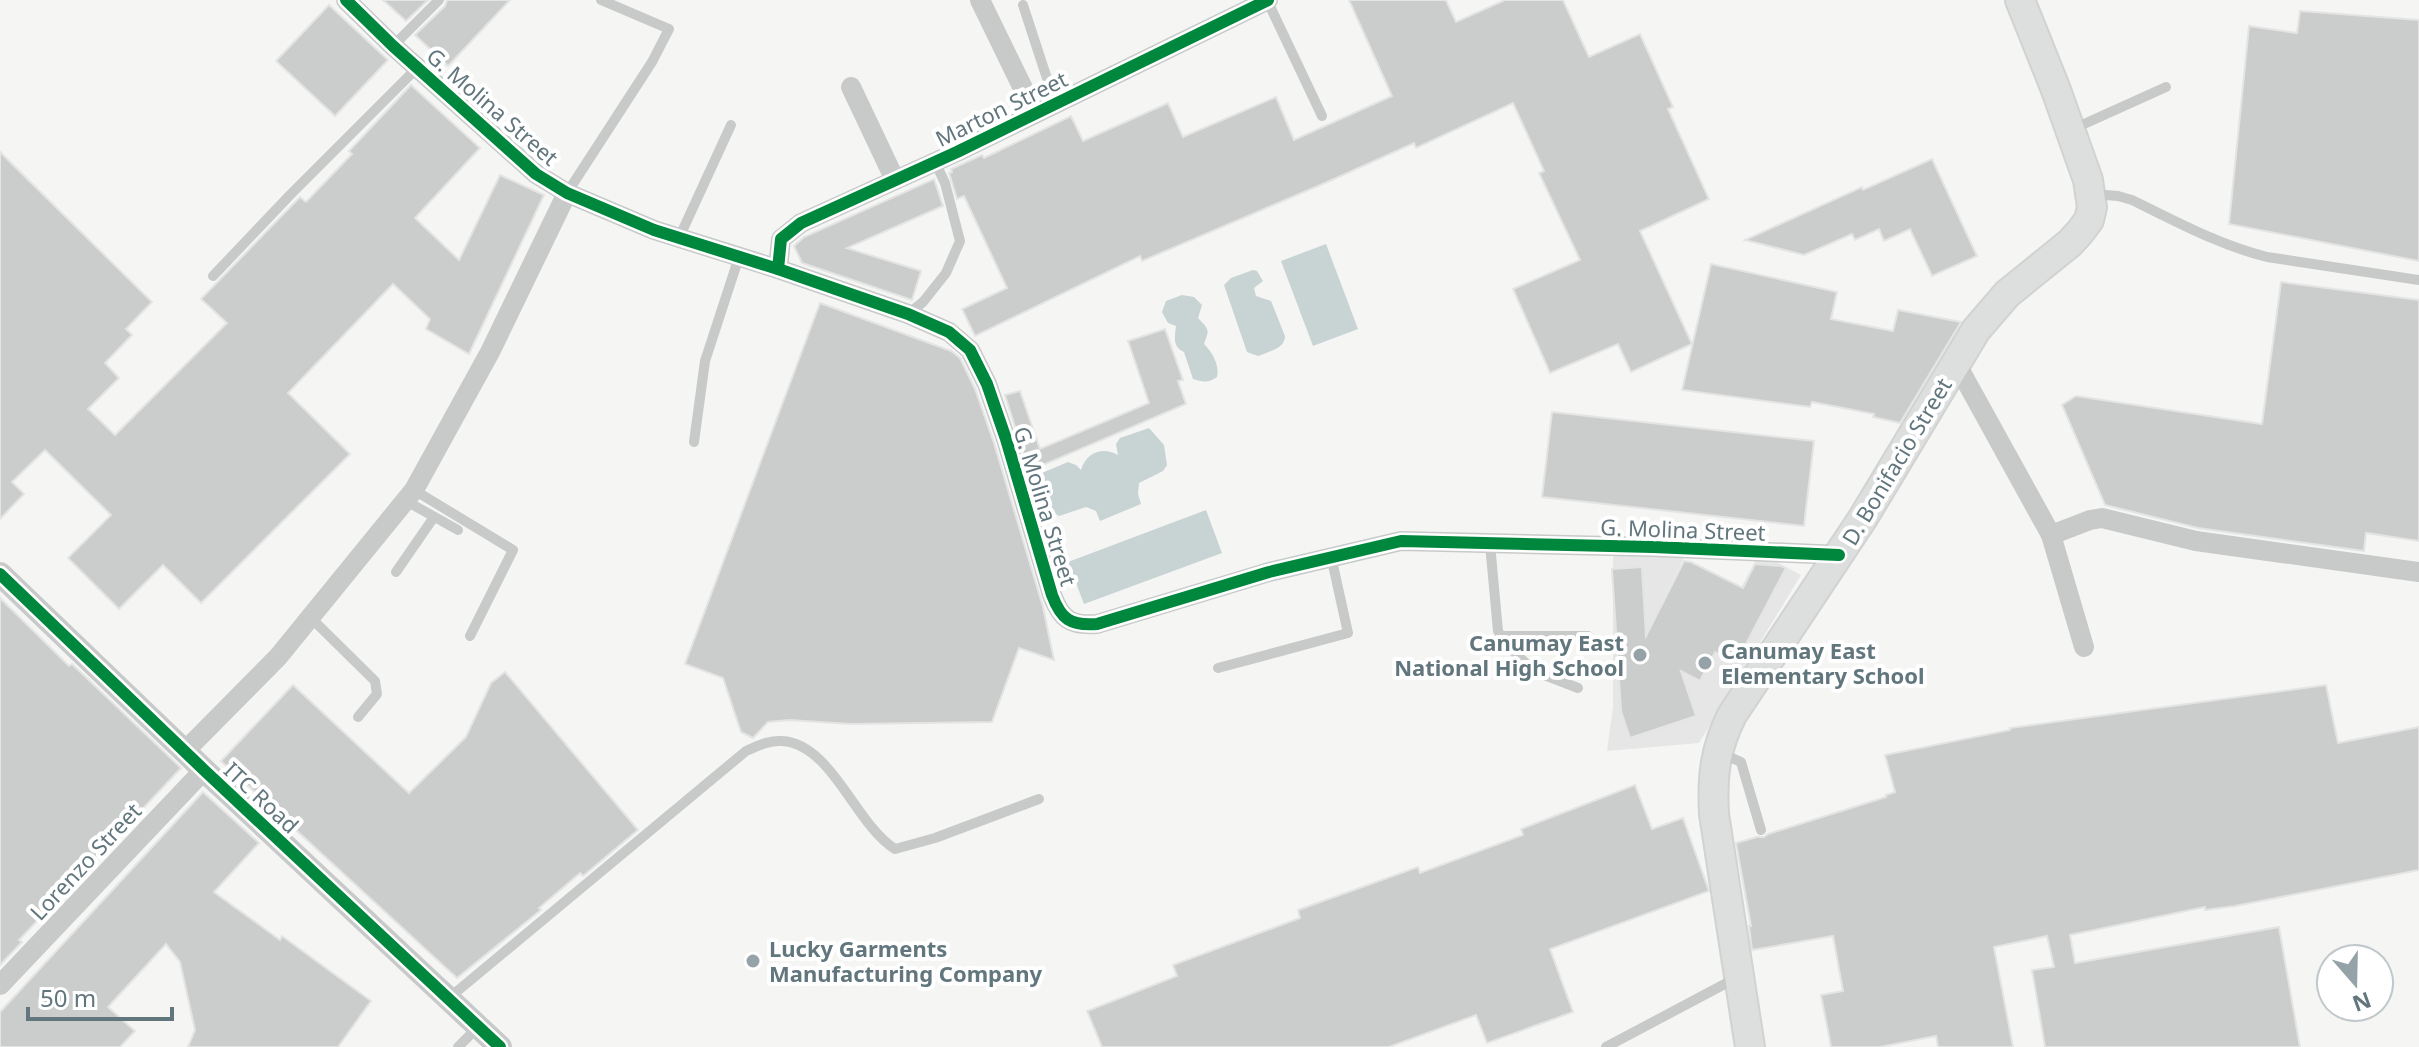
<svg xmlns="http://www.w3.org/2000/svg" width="2419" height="1047" font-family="'Noto Sans',sans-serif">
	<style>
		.built { fill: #e5e6e5 }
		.water { fill: #c8d3d4 }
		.building { fill: #cbcdcd; stroke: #e4e4e4; stroke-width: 2 }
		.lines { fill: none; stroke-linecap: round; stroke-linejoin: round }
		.secondary-casing { stroke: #d1d2d2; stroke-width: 32 }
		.service { stroke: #c8caca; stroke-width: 10 }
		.minor { stroke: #c8caca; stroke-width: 20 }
		.tertiary { stroke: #c8caca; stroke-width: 24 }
		.secondary { stroke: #dddede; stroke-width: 28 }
		.cycleway-casing { stroke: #fff; stroke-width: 17 }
		.cycleway { stroke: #00873e; stroke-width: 12 }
		.poi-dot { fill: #95a2a7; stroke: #fff; stroke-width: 3 }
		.labels { text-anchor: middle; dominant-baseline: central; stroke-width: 8; stroke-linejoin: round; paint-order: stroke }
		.street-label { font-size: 22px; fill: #62767d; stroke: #fff }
		.poi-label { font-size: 22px; font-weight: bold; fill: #62767d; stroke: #fff; text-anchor: start }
	</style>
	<rect width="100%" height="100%" fill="#f5f5f4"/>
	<polygon class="built" points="1613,553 1686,554 1662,602 1718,630 1760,553 1801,575 1699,743 1607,751 1613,707"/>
	<g class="water">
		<polygon points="1326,244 1358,329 1313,346 1281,261"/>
		<path d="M1253 270 1257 271 1263 281 1254 288 1256 296 1271 301 1285 336C1285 349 1269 351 1258 356L1247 352 1224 285 1231 278Z"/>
		<path d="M1182 295 1194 297 1202 305 1198 318C1209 330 1210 329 1204 344 1212 352 1220 365 1217 377 1209 383 1202 382 1193 379L1184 352C1172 347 1175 336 1176 326L1168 323 1162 312 1166 301Z"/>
		<path d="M1149 428 1164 445 1167 465 1163 471 1139 483 1138 494 1141 504 1100 521 1096 511 1086 507 1059 516C1045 508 1040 489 1042 473L1068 462 1076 465 1081 470C1086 453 1102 446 1118 455L1116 444 1120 438Z"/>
		<polygon points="1206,510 1222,553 1084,604 1068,562"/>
	</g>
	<g class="building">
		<polygon points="383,0 428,0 406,21"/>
		<polygon points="447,0 510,0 448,66 415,35 445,6"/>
		<polygon points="1349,0 1446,0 1456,22 1505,0 1563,0 1589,57 1640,34 1673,107 1668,109 1709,199 1640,231 1692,344 1631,372 1618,344 1550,373 1513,289 1580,260 1539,173 1544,171 1513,103 1416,148 1414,143 1325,183 1142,261 1140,256 975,336 962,309 1007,288 964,196 957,199 949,173 952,172 951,169 982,155 984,158 1071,116 1083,141 1168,103 1183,137 1276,97 1294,140 1392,96"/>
		<polygon points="329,5 388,60 335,116 276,61"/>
		<polygon points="2300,11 2419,20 2419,261 2229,224 2249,26 2297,33"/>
		<polygon points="411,85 480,148 415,218 459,260 500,175 544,195 469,354 426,329 430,319 393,284 288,393 350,454 201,603 163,565 119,609 68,558 111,515 45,450 12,482 24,494 0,519 0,152 152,302 126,329 132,335 105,363 119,378 88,409 115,435 227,323 201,299 300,197 306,202 352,154 349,151"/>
		<polygon points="1932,159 1977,256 1932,276 1910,229 1884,241 1879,229 1855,240 1852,234 1804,255 1745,240 1862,187 1863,190"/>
		<polygon points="934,179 943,206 847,248 921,271 912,300 802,263 794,246 804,237"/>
		<polygon points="1711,264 1837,292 1831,319 1893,331 1898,310 1961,322 1900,423 1873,417 1874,414 1812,402 1810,407 1682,390"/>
		<polygon points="2281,282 2419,300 2419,541 2366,533 2364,551 2198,528 2105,505 2062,405 2076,396 2262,424"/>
		<polygon points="820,303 951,351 960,358 975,389 994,443 1043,607 1054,660 1019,648 992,722 850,724 789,720 768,722 753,738 741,732 723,678 685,664"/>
		<polygon points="1165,329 1183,380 1178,381 1186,404 1029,471 1005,395 1020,391 1040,449 1149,403 1128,341"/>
		<polygon points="1552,412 1814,441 1804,526 1542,497"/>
		<polygon points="1684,561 1691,562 1743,588 1755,564 1781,566 1786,568 1736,663 1715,652 1700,681 1681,671 1696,716 1630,738 1621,711 1612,569 1642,567 1646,636"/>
		<polygon points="0,598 69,666 72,664 181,768 19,940 22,942 0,965"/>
		<polygon points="505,672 638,830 583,876 580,873 539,908 541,910 457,978 221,761 293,685 409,793 466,737 491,683"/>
		<polygon points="2326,685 2338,743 2419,727 2419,870 2235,906 2205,910 2205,907 2070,935 2075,963 2279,927 2300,1047 2045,1047 2032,970 2054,967 2047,936 1994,947 2013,1047 1938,1047 1936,1036 1880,1047 1831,1047 1821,995 1843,991 1833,936 1752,950 1749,926 1751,926 1736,843 1757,837 1764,837 1768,834 1886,797 1886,795 1895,792 1885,755 2010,730 2010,728"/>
		<polygon points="1635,785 1652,829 1683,818 1709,891 1550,949 1573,1012 1487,1043 1476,1015 1389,1047 1102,1047 1087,1011 1177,976 1173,965 1300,918 1298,910 1418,867 1420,873 1523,835 1521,829"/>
		<polygon points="203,792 259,843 214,892 280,940 282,936 371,1001 338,1047 188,1047 195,1030 180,962 166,944 108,1007 135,1031 120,1047 0,1047 0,1012"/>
	</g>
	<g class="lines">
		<g class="secondary-casing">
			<path id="secondary" d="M1750 1047 1714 814C1712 776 1715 749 1732 715L1863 518 1976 330 2007 294 2070 243 2080 232 2089 220 2092 207 2088 180 2056 90 2020 0"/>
		</g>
		<g class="service">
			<polyline points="1267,0 1322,116"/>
			<polyline points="1023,5 1055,103"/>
			<polyline points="393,46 439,0"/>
			<polyline points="2073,129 2166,87"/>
			<polyline points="567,193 652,62 669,29 601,0"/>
			<path d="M2092 194 2118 196 2132 200C2177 222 2219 245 2267 257L2419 280"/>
			<polyline points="679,238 731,125"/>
			<polyline points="213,276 290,195 418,67"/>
			<polyline points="908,314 923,302 946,273 960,241 945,183 935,162"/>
			<polyline points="694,442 705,361 739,257"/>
			<polyline points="414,490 513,550 470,636"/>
			<polyline points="406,501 458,530"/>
			<polyline points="1490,544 1498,631 1506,644 1534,671 1578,688"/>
			<polyline points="396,572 434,517"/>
			<polyline points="311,618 375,681 377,694 358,717"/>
			<polyline points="1501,636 1588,636"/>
			<polyline points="1218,668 1348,633 1331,556"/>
			<polyline points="1721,760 1732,758 1741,762 1761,830"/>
			<path d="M449 998 746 751C758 746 769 740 782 741 832 744 855 824 895 849L935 838 1039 799"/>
			<polyline points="458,1047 478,1027"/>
			<polyline points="1606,1047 1738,977"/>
		</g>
		<g class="minor">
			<path d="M346 0 393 46 536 174 567 193 654 230 778 269 908 314 949 332 970 350 987 384 1006 439 1052 595C1061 619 1070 626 1097 624L1269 572 1401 541 1653 547 1839 555"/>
			<polyline points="980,0 1035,113"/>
			<polyline points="851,87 895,180"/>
			<polyline points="778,269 781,239 801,223 957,152 1268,0"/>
			<polyline points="1956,363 2051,535 2084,647"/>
			<polyline points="2051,535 2090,520 2102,518 2196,541 2419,572"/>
			<polyline points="185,751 278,657 414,490 490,352 567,193"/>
			<polyline points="0,985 204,770"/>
		</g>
		<polyline class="tertiary" points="0,574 204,770 500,1047"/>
		<use href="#secondary" class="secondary"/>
		<g class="cycleway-casing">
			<g id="cycleway">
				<path d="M346 0 393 46 536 174 567 193 654 230 778 269 908 314 949 332 970 350 987 384 1006 439 1052 595C1061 619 1070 626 1097 624L1269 572 1401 541 1653 547 1839 555"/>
				<polyline points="778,269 781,239 801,223 957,152 1268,0"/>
				<polyline points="0,574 204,770 500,1047"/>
			</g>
		</g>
		<use href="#cycleway" class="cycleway"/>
	</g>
	<g class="poi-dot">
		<circle cx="1640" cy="655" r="8"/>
		<circle cx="1705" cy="663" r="8"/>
		<circle cx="753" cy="961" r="8"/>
	</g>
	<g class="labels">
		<g class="street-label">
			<text transform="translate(493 106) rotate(41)">G. Molina Street</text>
			<text transform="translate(1001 108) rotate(-26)">Marton Street</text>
			<text transform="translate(1896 461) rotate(-59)">D. Bonifacio Street</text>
			<text transform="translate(1046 506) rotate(73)">G. Molina Street</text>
			<text transform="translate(1683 529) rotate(2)">G. Molina Street</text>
			<text transform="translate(262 797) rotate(43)">ITC Road</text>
			<text transform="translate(85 861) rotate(-47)">Lorenzo Street</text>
		</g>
		<g class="poi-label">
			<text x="1624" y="642" text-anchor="end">Canumay East<tspan x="1624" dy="25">National High School</tspan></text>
			<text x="1721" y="650">Canumay East<tspan x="1721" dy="25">Elementary School</tspan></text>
			<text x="769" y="948">Lucky Garments<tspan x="769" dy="25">Manufacturing Company</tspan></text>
		</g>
	</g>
	<g transform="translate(2355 983) rotate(160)"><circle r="38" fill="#ffffff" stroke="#c0c8cb" stroke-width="2"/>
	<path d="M0-6L14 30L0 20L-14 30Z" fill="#95a2a7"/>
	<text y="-12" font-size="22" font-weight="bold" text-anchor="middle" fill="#62767d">N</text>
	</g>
	<path d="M28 1007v12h144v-12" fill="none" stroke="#62767d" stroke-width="4"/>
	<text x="40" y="1007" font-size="24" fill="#62767d" stroke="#ffffff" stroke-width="6" paint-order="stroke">50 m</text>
</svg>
